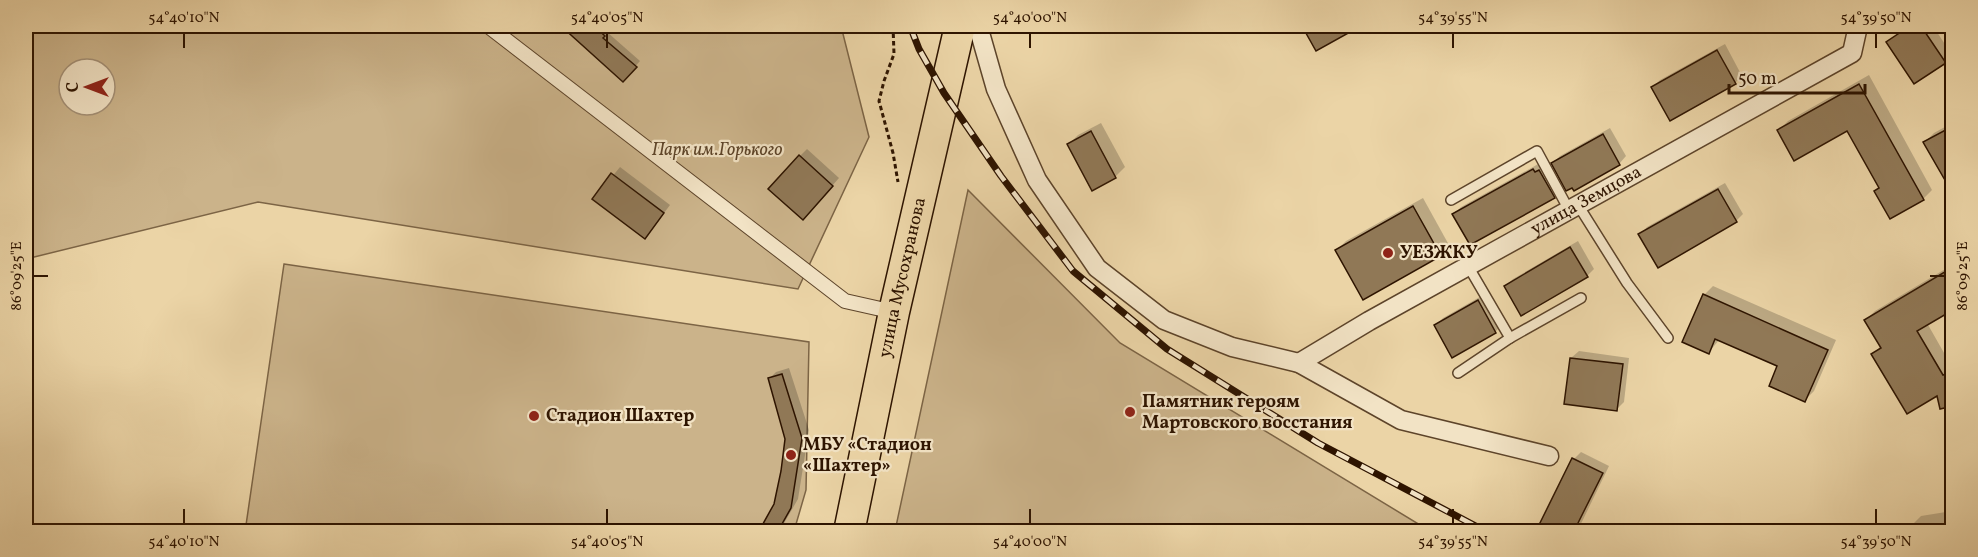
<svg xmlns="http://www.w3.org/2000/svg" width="1978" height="557" font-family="Vollkorn,serif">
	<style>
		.green { fill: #cbb38a; stroke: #7c6445; stroke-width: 1.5; fill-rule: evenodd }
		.shadow { fill: #0003 }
		.building { fill: #907856; stroke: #2e1400; stroke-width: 1.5 }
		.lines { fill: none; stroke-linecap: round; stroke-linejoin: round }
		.service-casing { stroke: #5d442a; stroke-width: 12 }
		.pedestrian-casing { stroke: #5d442a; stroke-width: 16 }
		.minor-casing { stroke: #5d442a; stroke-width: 21 }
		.primary-casing { stroke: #2e1400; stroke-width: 33 }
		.path { stroke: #2e1400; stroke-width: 3; stroke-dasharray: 4.5 3; stroke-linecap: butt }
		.service { stroke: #f2e3c5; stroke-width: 9 }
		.pedestrian { stroke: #f2e3c5; stroke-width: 14 }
		.minor { stroke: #f2e3c5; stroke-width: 18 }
		.primary { stroke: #ebd4a6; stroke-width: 30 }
		.rail-casing { stroke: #2e1400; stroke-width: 7 }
		.rail { stroke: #f2e3c5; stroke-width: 4.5; stroke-dasharray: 14; stroke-linecap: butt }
		.ticks { fill: none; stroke: #2e1400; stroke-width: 2 }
		.poi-dot { fill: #8f2418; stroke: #f2e3c5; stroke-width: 2 }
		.labels { text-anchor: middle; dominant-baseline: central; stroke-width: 4.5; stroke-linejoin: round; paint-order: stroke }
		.park-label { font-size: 18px; font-style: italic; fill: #5d4429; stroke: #f2e3c5 }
		.street-label { font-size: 18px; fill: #2e1400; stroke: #f2e3c5 }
		.poi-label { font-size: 18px; font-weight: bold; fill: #2e1400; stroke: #f2e3c5; text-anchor: start }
		.neatline { fill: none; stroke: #2e1400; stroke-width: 2 }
		.ticks-label { font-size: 15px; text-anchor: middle; fill: #2e1400 }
	</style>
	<rect width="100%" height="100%" fill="#ebd4a6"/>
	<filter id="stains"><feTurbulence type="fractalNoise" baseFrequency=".00333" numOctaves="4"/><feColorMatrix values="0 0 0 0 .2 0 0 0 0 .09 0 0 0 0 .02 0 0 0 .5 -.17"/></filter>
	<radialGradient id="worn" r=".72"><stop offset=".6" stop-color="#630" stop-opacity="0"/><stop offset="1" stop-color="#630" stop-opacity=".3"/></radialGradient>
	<g class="green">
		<path d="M26 26H841L869 137 798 289 258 202 26 259ZM69 69H105V105H69Z"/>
		<polygon points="968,190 1120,343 1430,531 895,531"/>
		<polygon points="284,264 809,342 806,490 794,531 245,532"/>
	</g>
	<g class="shadow">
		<polygon points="577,26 603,26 608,30 607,32 640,61 623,80 570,32"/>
		<polygon points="1303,26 1358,26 1317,49"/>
		<polygon points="1909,26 1933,26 1952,55 1945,62 1888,42"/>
		<polygon points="1725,44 1742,76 1735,83 1653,87 1660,80"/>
		<polygon points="1869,75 1932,190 1923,199 1880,187 1848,129 1779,130 1788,121"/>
		<polygon points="1101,123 1125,167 1115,177 1068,145 1078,135"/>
		<polygon points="1952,123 1952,191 1925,142 1934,133"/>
		<polygon points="1610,128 1626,156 1619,164 1553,163 1560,156"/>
		<polygon points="807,149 839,178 810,211 800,156"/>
		<polygon points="1540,163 1561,189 1554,197 1454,214 1461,207"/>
		<polygon points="620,167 670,205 652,229 594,199"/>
		<polygon points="1725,183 1743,214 1736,221 1640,235 1647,227"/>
		<polygon points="1423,198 1449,245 1440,255 1337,250 1346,241"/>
		<polygon points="1578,241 1594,269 1587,276 1505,286 1513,279"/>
		<polygon points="1952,265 1952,308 1927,323 1952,367 1952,404 1873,354 1881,346 1866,320 1875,311"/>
		<polygon points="1713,286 1836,340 1814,391 1805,400 1779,365 1720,339 1709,352 1704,295"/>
		<polygon points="1485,294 1502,325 1495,332 1436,325 1443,318"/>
		<polygon points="1579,351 1629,358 1624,402 1617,409 1571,358"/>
		<polygon points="789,368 809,430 798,499 779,532 759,532 776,504 783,472 786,439 769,379 776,372"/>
		<polygon points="1581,452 1609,466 1577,532 1544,532 1539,529 1574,459"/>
		<polygon points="1952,511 1952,532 1915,532 1914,523 1921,516"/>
	</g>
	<g class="building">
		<polygon points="561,26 594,26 605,36 603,38 637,67 623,82"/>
		<polygon points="1302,26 1361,26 1316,51"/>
		<polygon points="1910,26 1921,26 1946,63 1914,84 1886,42"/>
		<polygon points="1717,50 1736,84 1670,121 1651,87"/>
		<polygon points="1859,84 1924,200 1890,219 1874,191 1879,188 1847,131 1794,161 1777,130"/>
		<polygon points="1953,126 1953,194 1923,142"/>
		<polygon points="1091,131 1116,178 1092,191 1067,144"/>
		<polygon points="1603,134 1620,165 1574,191 1572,188 1566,191 1551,163"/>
		<polygon points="799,155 833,186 803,220 768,189"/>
		<polygon points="1533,169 1535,172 1539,170 1555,198 1470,245 1452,214"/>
		<polygon points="611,173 664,213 645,239 592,199"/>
		<polygon points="1718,189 1737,222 1658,268 1638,234"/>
		<polygon points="1413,206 1441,256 1363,300 1335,250"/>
		<polygon points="1570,247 1588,277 1521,316 1504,286"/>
		<polygon points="1953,267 1953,310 1917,331 1943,375 1953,372 1953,406 1940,409 1937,396 1907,414 1871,354 1881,348 1864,320"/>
		<polygon points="1703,294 1828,350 1805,402 1769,386 1777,366 1715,339 1709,354 1682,342"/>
		<polygon points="1478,300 1496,333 1452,358 1434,325"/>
		<polygon points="1570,358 1623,364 1617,411 1564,404"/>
		<polygon points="782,374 802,438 791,508 778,531 759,531 774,504 781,471 785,439 768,378"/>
		<polygon points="1572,458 1603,473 1574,531 1536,531"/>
	</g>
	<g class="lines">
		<g class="service-casing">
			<g id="service">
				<polyline points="1451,200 1537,151 1569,210"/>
				<polyline points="1578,205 1627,283 1668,338"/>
				<polyline points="1468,266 1510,338"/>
				<polyline points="1458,373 1510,338 1581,298"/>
			</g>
		</g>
		<g class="pedestrian-casing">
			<polyline id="pedestrian" points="488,26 845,301 894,312"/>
		</g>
		<g class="minor-casing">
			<g id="minor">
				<polyline points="978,26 996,89 1037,180 1097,268 1164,320 1232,347 1299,363 1401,420 1549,456"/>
				<path id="s1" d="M1299 363 1369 321 1852 53 1858 26"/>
			</g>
		</g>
		<g class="primary-casing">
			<g id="primary">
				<path id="s2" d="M849 532 894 312 960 26"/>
			</g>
		</g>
		<polyline class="path" points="893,26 894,54 884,81 879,101 893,153 898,182"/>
		<use href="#service" class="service"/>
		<use href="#pedestrian" class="pedestrian"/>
		<use href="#minor" class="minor"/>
		<use href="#primary" class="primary"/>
		<g class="rail-casing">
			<polyline id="rail" points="910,26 919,49 944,93 1001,176 1073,271 1167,349 1318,443 1487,532"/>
		</g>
		<use href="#rail" class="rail"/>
	</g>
	<path class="ticks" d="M184 33V48M607 33V48M1030 33V48M1453 33V48M1876 33V48M33 276H48M1930 276H1945M184 509V524M607 509V524M1030 509V524M1453 509V524M1876 509V524"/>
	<g class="poi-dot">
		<circle cx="1388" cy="253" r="6"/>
		<circle cx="1130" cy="412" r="6"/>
		<circle cx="534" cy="416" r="6"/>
		<circle cx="791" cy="455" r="6"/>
	</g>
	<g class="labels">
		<g class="park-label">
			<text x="717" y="150">Парк им.Горького</text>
		</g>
		<g class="street-label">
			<text stroke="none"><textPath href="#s1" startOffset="330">улица Земцова</textPath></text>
			<text stroke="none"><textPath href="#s2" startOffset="260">улица Мусохранова</textPath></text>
		</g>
		<g class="poi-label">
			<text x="1400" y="253">УЕЗЖКУ</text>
			<text x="1142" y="402">Памятник героям<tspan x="1142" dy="21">Мартовского восстания</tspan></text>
			<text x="546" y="416">Стадион Шахтер</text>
			<text x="803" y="445">МБУ «Стадион<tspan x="803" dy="21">«Шахтер»</tspan></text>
		</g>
	</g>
	<rect width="1978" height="557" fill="none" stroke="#ebd4a6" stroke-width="66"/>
	<g transform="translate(87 87) rotate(270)"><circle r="28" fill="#f2e3c5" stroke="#a49076" stroke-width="1.5"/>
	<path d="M0-4.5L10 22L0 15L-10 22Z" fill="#8f2418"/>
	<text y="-9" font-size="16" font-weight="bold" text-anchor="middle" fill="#2e1400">С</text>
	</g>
	<path d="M1729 84v9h136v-9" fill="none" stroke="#2e1400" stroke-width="3"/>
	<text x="1738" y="84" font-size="18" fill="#2e1400" stroke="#f2e3c5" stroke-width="4.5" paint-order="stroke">50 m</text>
	<rect x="33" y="33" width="1912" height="491" class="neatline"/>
	<g class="ticks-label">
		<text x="184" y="22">54°40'10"N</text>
		<text x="607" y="22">54°40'05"N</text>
		<text x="1030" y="22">54°40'00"N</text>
		<text x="1453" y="22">54°39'55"N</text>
		<text x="1876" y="22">54°39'50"N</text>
		<text transform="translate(1962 276) rotate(-90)" y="5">86°09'25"E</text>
		<text transform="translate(16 276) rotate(-90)" y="5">86°09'25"E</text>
		<text x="184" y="546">54°40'10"N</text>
		<text x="607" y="546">54°40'05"N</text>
		<text x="1030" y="546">54°40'00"N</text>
		<text x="1453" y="546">54°39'55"N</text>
		<text x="1876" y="546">54°39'50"N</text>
	</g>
	<rect width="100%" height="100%" filter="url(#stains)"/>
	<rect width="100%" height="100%" fill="url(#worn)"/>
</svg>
